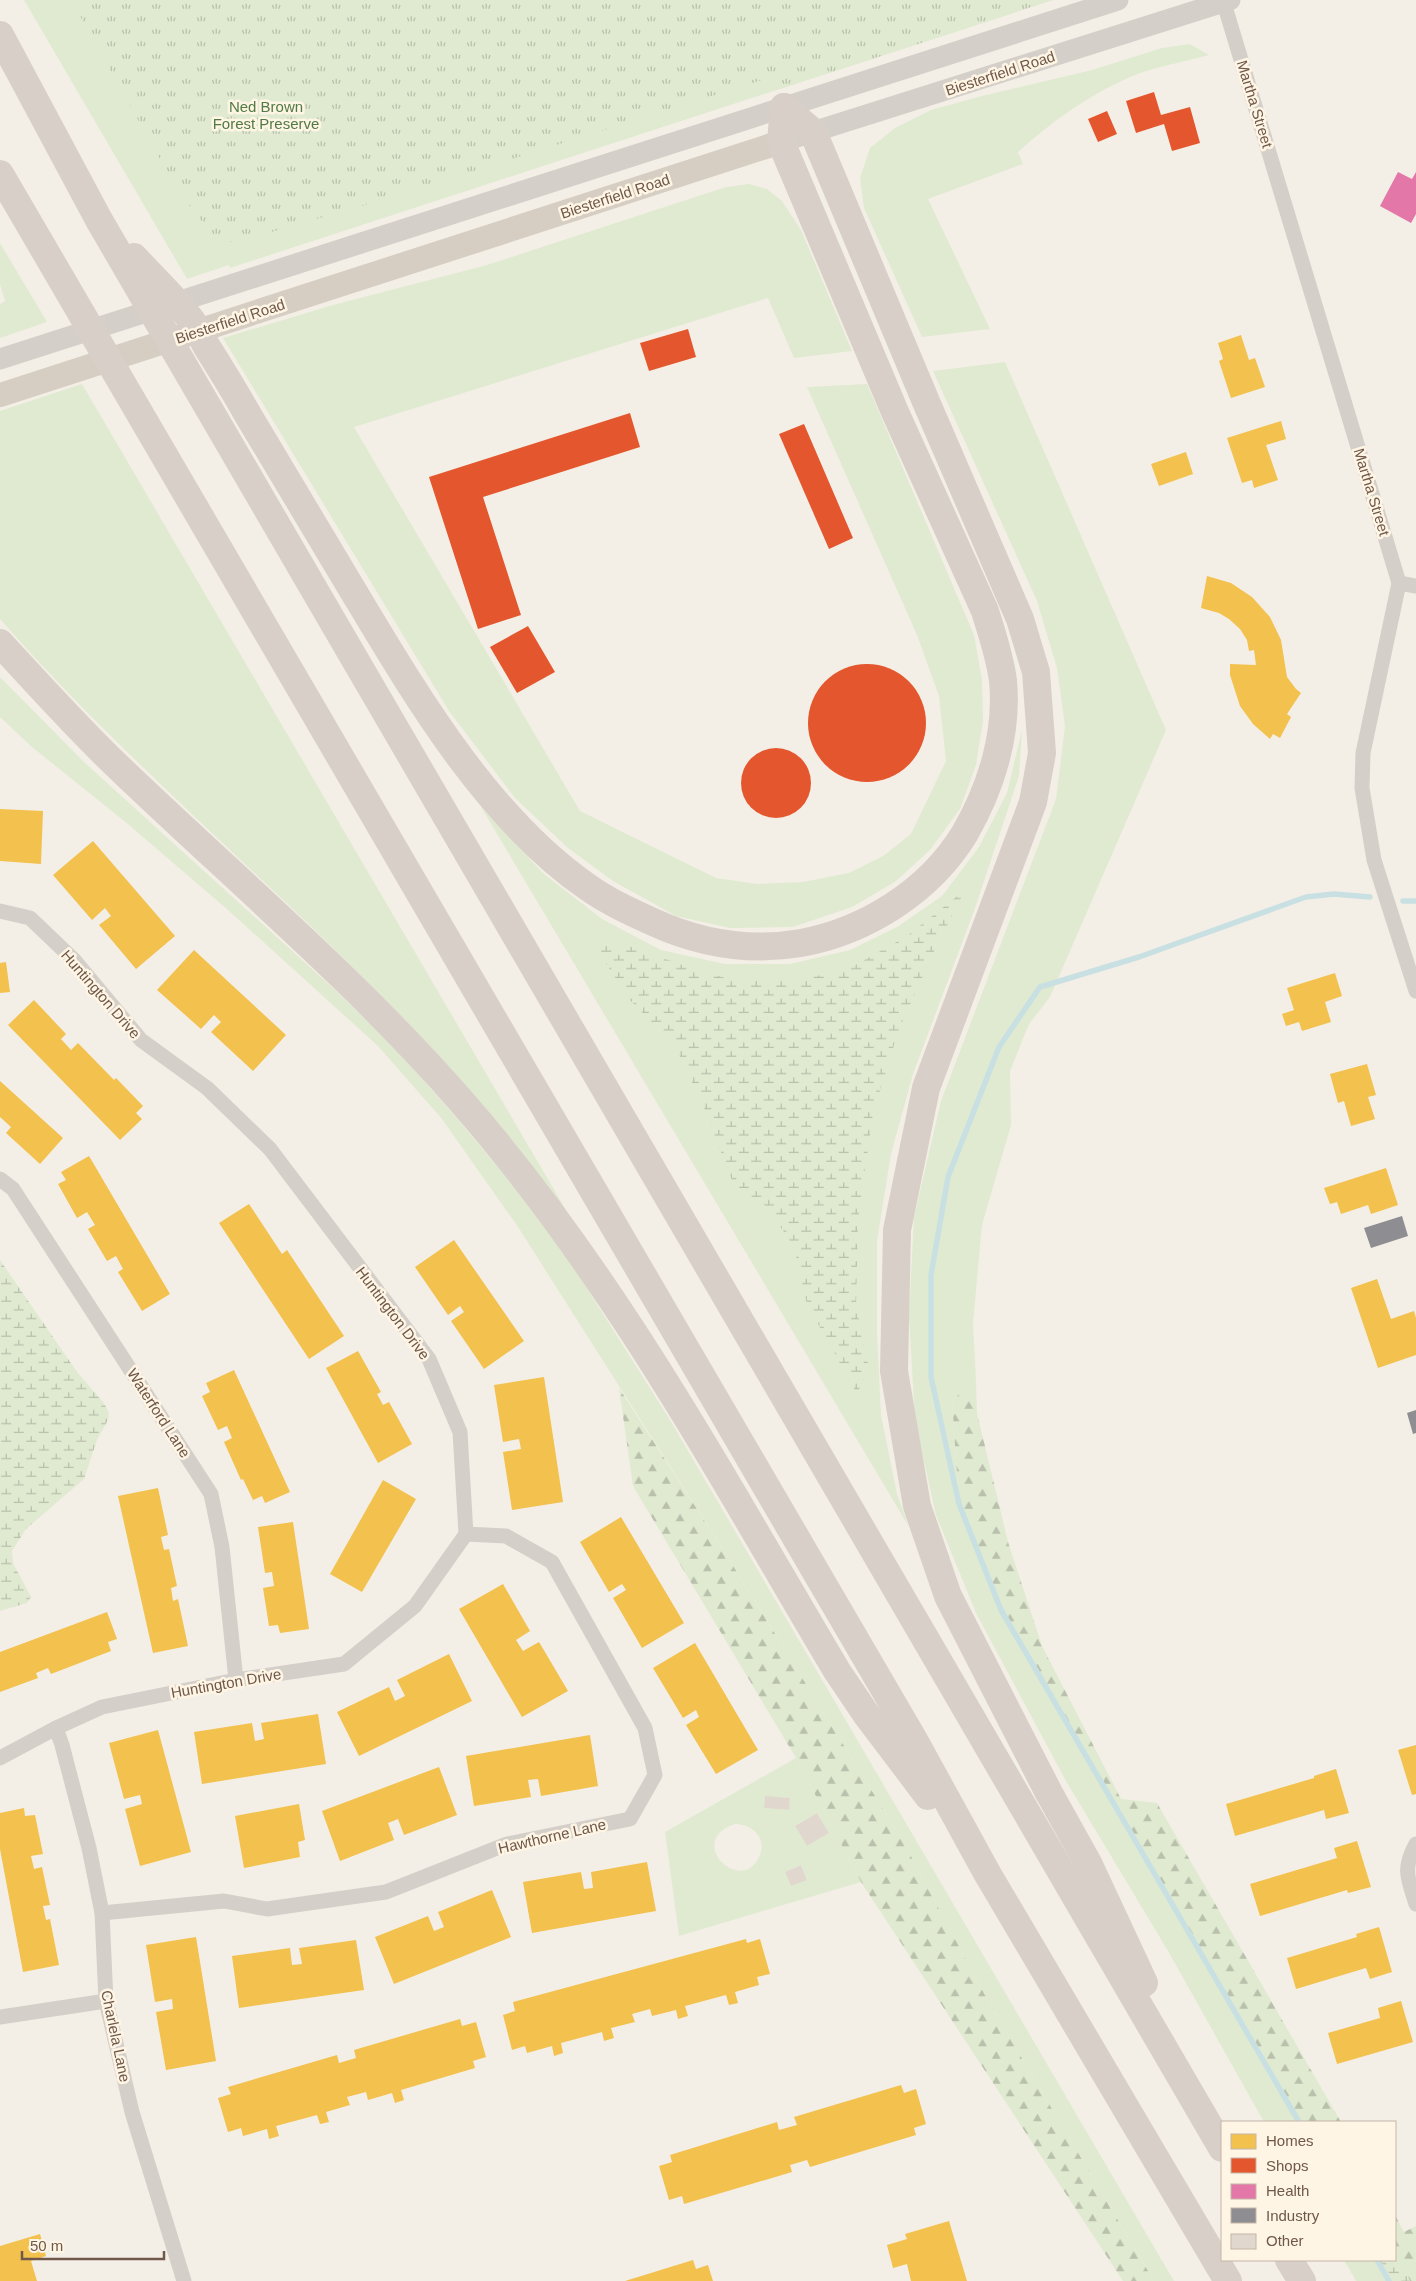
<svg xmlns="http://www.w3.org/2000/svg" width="1416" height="2281" font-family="Helvetica,sans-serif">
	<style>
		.grass { fill: #dfead1; fill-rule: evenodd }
		.forest { fill: url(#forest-firs) }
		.wetland { fill: url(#wetland-marsh) }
		.park { fill: url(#park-tufts) }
		.homes { fill: #f2c14e }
		.shops { fill: #e4572e }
		.health { fill: #e377a8 }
		.industry { fill: #8d8d92 }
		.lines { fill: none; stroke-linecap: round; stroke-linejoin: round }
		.stream { stroke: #c9e0e3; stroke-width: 5.5 }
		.building { fill: #e0d8ce }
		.minor { stroke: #d5cfc9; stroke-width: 15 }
		.secondary { stroke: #d5cfc9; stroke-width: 21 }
		.primary { stroke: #d6cdc3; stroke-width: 24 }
		.motorway { stroke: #d9cfc9; stroke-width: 28 }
		.labels { text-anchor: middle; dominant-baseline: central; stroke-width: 5; stroke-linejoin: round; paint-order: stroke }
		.street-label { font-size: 15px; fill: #6f5849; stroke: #fef5e5 }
		.park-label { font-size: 15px; fill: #527a45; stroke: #fef5e5 }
	</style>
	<defs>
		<pattern id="forest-firs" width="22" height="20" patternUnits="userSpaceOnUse" patternTransform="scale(1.25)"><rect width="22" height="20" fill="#dfead1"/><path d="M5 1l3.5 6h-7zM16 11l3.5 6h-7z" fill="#b9c0ac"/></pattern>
		<pattern id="wetland-marsh" width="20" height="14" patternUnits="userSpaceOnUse" patternTransform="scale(1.25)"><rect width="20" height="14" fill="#dfead1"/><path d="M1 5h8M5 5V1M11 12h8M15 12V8" fill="none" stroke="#b9c0ac"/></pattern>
		<pattern id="park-tufts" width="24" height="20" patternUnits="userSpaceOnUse" patternTransform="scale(1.25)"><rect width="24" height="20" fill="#dfead1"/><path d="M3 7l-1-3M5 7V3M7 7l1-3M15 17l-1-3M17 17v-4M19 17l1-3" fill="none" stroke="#b9c0ac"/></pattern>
	</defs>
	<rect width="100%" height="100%" fill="#f4efe6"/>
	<g class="grass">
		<polygon points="24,0 1053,0 230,268 229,265 187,279"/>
		<path d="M1190 44 1209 55C1183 62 1154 67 1130 77 1089 95 1051 122 1018 152L1023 164 928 199 990 329 922 337 864 208 860 178 870 148 895 128 931 110 982 96 1092 70 1162 48Z"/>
		<polygon points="749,184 767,189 782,201 801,230 852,351 794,358 768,298 354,427 580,811 716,878 757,884 803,882 849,873 883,856 911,834 946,761 939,696 917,635 807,387 867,384 974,635 982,680 983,721 976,765 960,809 930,850 895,882 852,907 793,927 730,928 676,916 613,881 568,848 515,798 449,711 223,338 333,305 487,265 726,187"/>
		<polygon points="0,243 47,322 0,338 0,304 5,301 0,284"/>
		<polygon points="1005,362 1166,730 1050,997 1029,1024 1010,1071 1011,1125 982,1225 973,1323 976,1381 952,1400 959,1504 1001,1610 1298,2122 1264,2122 1168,1951 1066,1781 976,1613 936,1515 915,1421 909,1315 914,1217 941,1101 1056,799 1065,726 1057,668 1037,601 933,371"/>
		<path d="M82 384 576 1227C524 1158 473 1090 413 1028 279 888 128 765 0 619V411Z"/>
		<polygon points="0,677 84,762 334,989 394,1047 454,1115 512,1184 571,1263 670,1420 1174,2281 1154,2281 988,2001 904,1843 722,1548 518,1227 442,1119 378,1046 228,910 129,825 32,747 0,717"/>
		<polygon points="1022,730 1019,776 974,911 913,1074 891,1154 877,1241 877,1332 881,1415 897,1494 909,1527 481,807 544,874 602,919 661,950 725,964 790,964 850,950 897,927 942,896 979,847 1007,793"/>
		<path d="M796 1758 861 1882 679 1936 665 1832ZM765 1797 790 1798 789 1810 764 1808ZM817 1813 829 1833 807 1846 795 1826ZM735 1824C752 1824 768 1838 759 1857 741 1896 684 1841 735 1824ZM801 1865 807 1879 791 1886 785 1872Z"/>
		<polygon points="1344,2260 1375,2260 1386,2281 1356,2281"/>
	</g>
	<g class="forest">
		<polygon points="976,1381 977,1413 1008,1542 1042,1646 1121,1799 1157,1803 1341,2122 1298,2122 1001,1610 959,1504 952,1400"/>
		<polygon points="619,1388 722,1548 904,1843 988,2001 1154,2281 1123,2281 861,1882 796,1758 633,1486"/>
		<polygon points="1395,2215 1404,2232 1416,2226 1416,2281 1410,2281 1405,2272 1392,2260 1395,2260"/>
	</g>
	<g class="wetland">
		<polygon points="965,890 936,947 899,1029 873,1113 858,1220 856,1305 869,1369 857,1394 807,1304 794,1247 767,1207 733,1183 705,1110 675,1046 630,1000 593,944 632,947 688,967 736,981 793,980 845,971 907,936"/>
		<polygon points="0,1260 77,1372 104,1403 109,1413 108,1420 97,1440 84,1479 26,1529 12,1551 13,1563 31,1597 27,1603 0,1611"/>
		<polygon points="1375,2260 1392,2260 1405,2272 1410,2281 1386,2281"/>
	</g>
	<polygon class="park" points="71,0 1053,0 780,89 775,76 382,200 244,240 219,243 178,191"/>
	<g class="homes">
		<polygon points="1241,335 1249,360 1255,358 1265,387 1231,398 1219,361 1223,359 1218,343"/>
		<polygon points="1281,421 1286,439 1266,445 1278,480 1254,488 1252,480 1242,483 1227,438"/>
		<polygon points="1186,452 1193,474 1159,486 1151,464"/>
		<polygon points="1207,576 1231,583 1252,597 1270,617 1281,640 1287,677 1296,689 1301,693 1287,714 1291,717 1280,738 1273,734 1270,739 1253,724 1240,706 1230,675 1230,664 1256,665 1254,650 1249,651 1247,640 1240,629 1229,619 1219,613 1201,608"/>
		<polygon points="0,809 43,811 41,864 0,861"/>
		<polygon points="93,841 175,936 136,969 99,925 111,916 105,908 92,920 53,875"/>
		<polygon points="194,950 286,1035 253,1071 211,1032 221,1022 214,1015 201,1029 157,990"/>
		<polygon points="6,962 10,992 0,993 0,963"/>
		<polygon points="1335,973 1342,996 1325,1002 1331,1022 1302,1031 1299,1022 1286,1026 1282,1014 1294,1010 1287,988"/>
		<polygon points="34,1000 66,1034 61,1039 71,1050 78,1043 114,1080 116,1078 143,1106 136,1113 142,1119 120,1140 8,1025"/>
		<polygon points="1367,1064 1376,1095 1368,1097 1375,1119 1351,1126 1344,1101 1338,1103 1330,1074"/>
		<polygon points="0,1081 63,1138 40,1164 6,1133 11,1127 0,1117"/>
		<polygon points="89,1156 170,1294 142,1311 118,1272 123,1269 116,1256 107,1261 88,1229 95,1225 87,1212 77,1218 58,1184 66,1180 61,1172"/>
		<polygon points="1386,1168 1398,1205 1371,1214 1368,1205 1341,1214 1337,1202 1330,1204 1324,1188"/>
		<polygon points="249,1204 282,1254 287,1250 344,1336 309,1359 219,1223"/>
		<polygon points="454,1240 524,1341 484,1369 451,1321 464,1312 460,1306 448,1315 415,1267"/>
		<polygon points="1377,1279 1391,1319 1414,1311 1416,1318 1416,1355 1378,1368 1351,1288"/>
		<polygon points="358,1351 381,1392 377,1394 383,1405 389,1402 412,1444 378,1463 326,1368"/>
		<polygon points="234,1370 290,1492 265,1503 262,1496 253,1500 243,1479 241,1480 224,1442 232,1438 227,1426 218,1430 202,1396 210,1392 206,1383"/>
		<polygon points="544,1377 563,1502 512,1510 503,1452 521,1449 519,1439 503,1442 494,1385"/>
		<polygon points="383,1480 416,1499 362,1592 330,1574"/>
		<polygon points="158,1488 168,1535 161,1537 164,1550 169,1549 177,1586 171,1588 173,1601 178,1599 188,1646 153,1653 118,1496"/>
		<polygon points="621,1517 684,1623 642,1648 613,1598 626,1590 622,1584 609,1592 580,1542"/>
		<polygon points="293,1522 309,1629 280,1633 278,1625 269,1626 263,1588 274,1586 272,1572 265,1573 258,1527"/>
		<polygon points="503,1584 530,1631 516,1640 523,1651 539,1642 568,1691 522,1717 459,1609"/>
		<polygon points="107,1612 117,1639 108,1642 111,1651 51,1674 48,1668 36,1673 38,1678 0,1692 0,1652"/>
		<polygon points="695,1643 758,1750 716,1774 686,1725 699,1717 696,1710 683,1718 653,1668"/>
		<polygon points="449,1654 472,1701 359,1756 337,1712 389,1687 395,1701 405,1696 397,1680"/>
		<polygon points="318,1714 326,1764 202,1784 194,1732 252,1723 255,1741 264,1739 261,1723"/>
		<polygon points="158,1730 191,1852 140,1866 125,1809 142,1804 140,1795 124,1799 109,1743"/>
		<polygon points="590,1735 598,1786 541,1796 538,1779 528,1780 531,1797 474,1806 466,1756"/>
		<polygon points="1416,1745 1416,1794 1412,1795 1398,1750"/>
		<polygon points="439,1767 457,1815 404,1835 398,1819 388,1823 394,1840 340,1861 322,1811"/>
		<polygon points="1336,1769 1349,1813 1326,1819 1324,1810 1235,1836 1226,1804 1314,1778 1314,1776"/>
		<polygon points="299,1804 305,1840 298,1842 300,1857 244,1868 235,1816"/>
		<polygon points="24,1808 25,1816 35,1815 43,1854 31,1856 34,1869 42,1867 50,1905 43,1906 46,1920 50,1919 59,1965 23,1972 0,1849 0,1813"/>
		<polygon points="1357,1841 1371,1887 1348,1893 1347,1890 1260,1916 1250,1884 1337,1858 1334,1848"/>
		<polygon points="647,1862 656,1911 532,1933 523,1882 581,1872 584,1889 593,1888 591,1872"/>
		<polygon points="492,1890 511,1937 394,1984 375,1937 428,1916 434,1931 444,1927 438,1912"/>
		<polygon points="1379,1927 1392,1972 1370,1979 1366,1968 1296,1989 1287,1958 1357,1937 1356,1934"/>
		<polygon points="196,1937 216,2061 166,2070 156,2012 173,2009 172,1999 155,2002 146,1945"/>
		<polygon points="746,1939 747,1943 760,1939 770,1974 757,1977 759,1985 735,1992 738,2003 729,2005 726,1995 685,2006 688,2016 678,2019 676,2010 652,2016 650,2009 632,2014 635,2022 611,2028 614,2038 604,2041 602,2032 561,2043 563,2053 554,2056 552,2046 527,2053 525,2046 512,2050 503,2015 515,2011 513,2002"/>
		<polygon points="356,1940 364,1990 239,2008 232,1956 290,1948 292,1965 302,1964 299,1948"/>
		<polygon points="1401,2001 1413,2042 1337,2064 1328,2033 1380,2018 1378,2008"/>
		<polygon points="460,2019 462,2026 476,2022 486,2057 473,2061 475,2068 401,2090 404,2100 395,2103 392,2093 368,2100 366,2092 347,2097 350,2105 326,2112 329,2122 320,2124 317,2115 276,2126 279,2136 269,2139 267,2129 243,2136 241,2128 228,2132 218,2098 231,2094 228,2087 337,2055 339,2063 356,2058 354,2050"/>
		<polygon points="901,2085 904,2093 916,2089 926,2124 914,2128 916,2135 810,2167 807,2160 790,2165 792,2172 684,2204 682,2196 669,2200 659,2166 672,2162 670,2155 777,2122 779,2130 797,2125 794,2117"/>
		<polygon points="949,2221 967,2281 911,2281 907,2264 893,2268 887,2245 907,2239 905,2234"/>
		<polygon points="40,2234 46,2256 31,2261 37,2281 0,2281 0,2246"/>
		<polygon points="693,2260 696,2269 708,2265 713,2281 625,2281"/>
	</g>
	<g class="shops">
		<polygon points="1154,92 1161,115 1190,107 1200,143 1172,151 1164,124 1136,133 1126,101"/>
		<polygon points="1107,111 1117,134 1098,142 1088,119"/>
		<polygon points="688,329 696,357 649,371 640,343"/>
		<polygon points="630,413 640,447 483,497 521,615 478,629 429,477"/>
		<polygon points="804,424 853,538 829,549 779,434"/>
		<polygon points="528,626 555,672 517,693 490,647"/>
		<circle cx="867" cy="723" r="59"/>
		<circle cx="776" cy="783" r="35"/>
	</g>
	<polygon class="health" points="1398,172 1412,179 1416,172 1416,214 1411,223 1380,206"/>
	<g class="industry">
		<polygon points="1402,1216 1408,1236 1371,1248 1364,1228"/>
		<polygon points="1416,1410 1416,1433 1413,1434 1407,1413"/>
	</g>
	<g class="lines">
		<g class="stream">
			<polyline points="1403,901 1416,901"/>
			<polyline points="1299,2122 1001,1610 959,1504 931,1377 931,1275 948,1177 999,1047 1040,987 1139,957 1306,897 1334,894 1370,897"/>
			<polyline points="1377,2260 1389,2281"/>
		</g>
	</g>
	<g class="building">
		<polygon points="765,1796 790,1798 789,1810 764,1808"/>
		<polygon points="817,1813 829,1833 807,1846 795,1826"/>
		<polygon points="801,1865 807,1880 791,1886 785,1872"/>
	</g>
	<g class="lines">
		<g class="minor">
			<polyline points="1223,0 1399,583 1363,753 1362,788 1374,860 1416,991"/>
			<polyline points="1399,583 1416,586"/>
			<polyline points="0,911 30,918 75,961 141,1040 207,1088 270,1149 429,1359 460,1432 466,1534 415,1606 344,1664 236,1680 102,1707 56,1728 0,1758"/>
			<polyline points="0,1179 13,1189 211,1494 222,1547 236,1680"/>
			<polyline points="56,1728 62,1745 89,1848 102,1913 106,2001 132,2112 184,2281"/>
			<path d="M1416 1844C1402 1869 1408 1879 1416 1904"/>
			<polyline points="102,1913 224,1901 267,1909 386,1892 507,1844 630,1819 655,1775 645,1728 552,1562 506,1536 466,1534"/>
			<polyline points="0,2017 106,2001"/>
		</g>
		<g class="secondary">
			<polyline points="781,142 1230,0"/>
			<polyline points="0,359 1118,0"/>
		</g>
		<polyline class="primary" points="0,395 781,142"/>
		<g class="motorway">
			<polyline points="0,35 99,220 1222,2148"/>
			<polyline points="784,107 813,132 927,404 1020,619 1036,672 1042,753 1033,802 926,1088 897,1230 894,1371 917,1506 948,1596 1049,1793 1088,1863 1144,1983"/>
			<polyline points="0,174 914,1740 987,1873 1228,2281"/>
			<path d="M134 257C152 277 172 295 188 316 196 325 201 336 207 347 221 369 235 392 248 415 283 473 317 531 352 589 415 694 487 818 589 888 609 902 631 912 653 922 701 944 749 952 801 943 866 931 930 891 965 833 991 788 1008 734 1003 681 1000 657 992 634 985 611L895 412 781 142 784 107"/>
			<path d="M0 643C36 682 72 722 111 760 228 873 354 978 461 1101 612 1273 721 1476 837 1671L866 1714 928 1796"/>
			<polyline points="1289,2260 1302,2281"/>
		</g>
	</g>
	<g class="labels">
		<g class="street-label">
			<text transform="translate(1000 73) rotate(-18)">Biesterfield Road</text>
			<text transform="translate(1255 104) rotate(73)">Martha Street</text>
			<text transform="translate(615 196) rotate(-18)">Biesterfield Road</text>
			<text transform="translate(230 321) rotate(-18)">Biesterfield Road</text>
			<text transform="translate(1372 492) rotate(73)">Martha Street</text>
			<text transform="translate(101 994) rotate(49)">Huntington Drive</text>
			<text transform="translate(393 1313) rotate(53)">Huntington Drive</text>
			<text transform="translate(159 1413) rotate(57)">Waterford Lane</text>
			<text transform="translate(226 1683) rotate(-10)">Huntington Drive</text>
			<text transform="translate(552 1836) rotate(-13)">Hawthorne Lane</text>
			<text transform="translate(116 2036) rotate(78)">Charlela Lane</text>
		</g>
		<g class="park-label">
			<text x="266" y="106">Ned Brown<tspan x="266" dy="17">Forest Preserve</tspan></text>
		</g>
	</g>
	<rect x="1221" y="2121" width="175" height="140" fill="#fef5e5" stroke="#c5b6a7"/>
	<rect x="1231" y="2134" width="25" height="15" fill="#f2c14e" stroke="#c5b6a7"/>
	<text x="1266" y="2146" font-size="15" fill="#6f5849">Homes</text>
	<rect x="1231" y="2158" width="25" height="15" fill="#e4572e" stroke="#c5b6a7"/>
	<text x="1266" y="2171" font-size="15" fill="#6f5849">Shops</text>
	<rect x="1231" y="2184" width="25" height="15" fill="#e377a8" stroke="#c5b6a7"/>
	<text x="1266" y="2196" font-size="15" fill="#6f5849">Health</text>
	<rect x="1231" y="2208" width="25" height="15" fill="#8d8d92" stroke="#c5b6a7"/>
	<text x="1266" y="2221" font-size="15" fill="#6f5849">Industry</text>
	<rect x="1231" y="2234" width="25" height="15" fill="#e0d8ce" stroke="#c5b6a7"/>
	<text x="1266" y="2246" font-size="15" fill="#6f5849">Other</text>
	<path d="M22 2251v8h142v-8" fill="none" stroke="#6f5849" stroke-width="2.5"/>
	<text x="30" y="2251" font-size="15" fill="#6f5849" stroke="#fef5e5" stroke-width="4" paint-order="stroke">50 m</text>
</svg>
